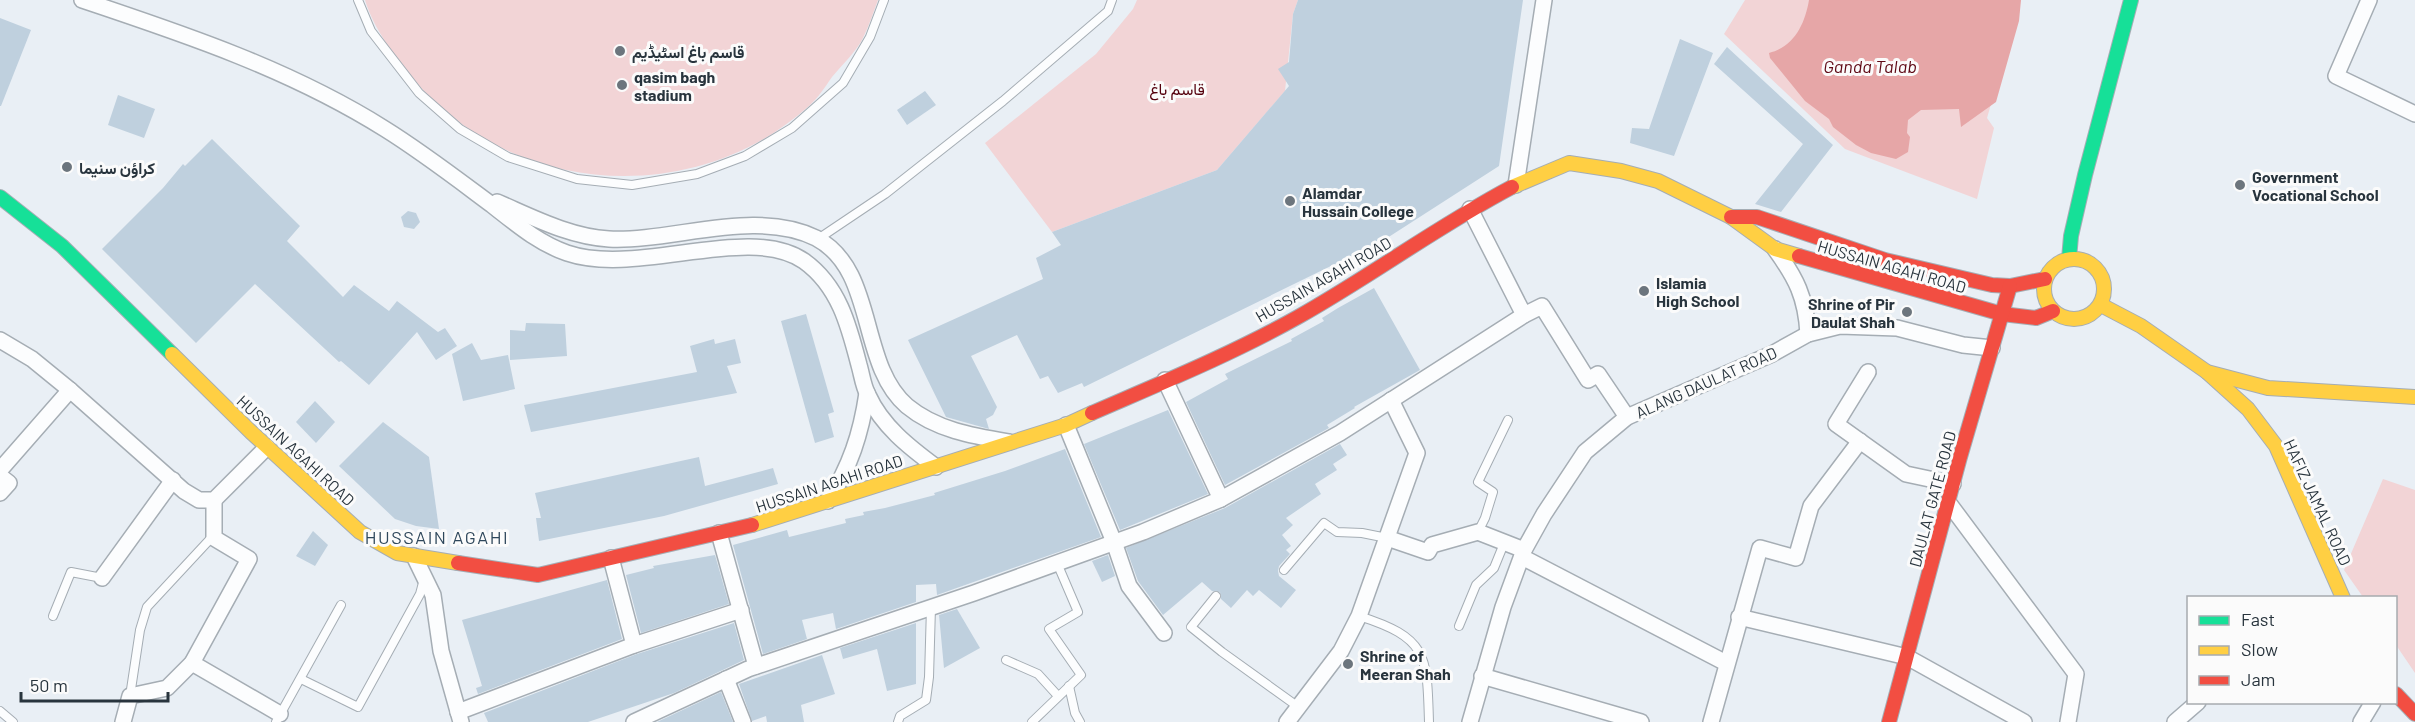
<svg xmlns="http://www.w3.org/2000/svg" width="2415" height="722" font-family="Barlow,Vazirmatn,sans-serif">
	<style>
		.green { fill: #f2d4d6 }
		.water { fill: #e6a6a7 }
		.building { fill: #bfd0de }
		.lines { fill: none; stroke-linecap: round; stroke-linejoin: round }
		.lane-casing { stroke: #a5adb4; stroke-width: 10 }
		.street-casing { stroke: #a5adb4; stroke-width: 18 }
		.fast-casing { stroke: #a5adb4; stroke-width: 16 }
		.slow-casing { stroke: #a5adb4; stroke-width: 16 }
		.jam-casing { stroke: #a5adb4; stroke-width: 16 }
		.lane { stroke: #fcfdfe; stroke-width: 8 }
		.street { stroke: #fcfdfe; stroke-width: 15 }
		.fast { stroke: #16e098; stroke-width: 14 }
		.slow { stroke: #ffcf43; stroke-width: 14 }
		.jam { stroke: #f24e42; stroke-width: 14 }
		.poi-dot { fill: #6c757d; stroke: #fbfbfb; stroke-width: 2 }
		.labels { text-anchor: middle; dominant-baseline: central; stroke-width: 6; stroke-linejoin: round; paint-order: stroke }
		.poi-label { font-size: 16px; font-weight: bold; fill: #28343d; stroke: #fbfbfb; text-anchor: start }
		.park-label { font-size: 16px; fill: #55000d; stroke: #fbfbfb }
		.street-label { font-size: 16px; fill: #28343d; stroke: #fbfbfb }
		.water-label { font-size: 18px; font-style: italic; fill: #5f0915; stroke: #fbfbfb }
		.neighbourhood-label { font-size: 18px; letter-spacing: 1.5px; fill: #2e475b; stroke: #fbfbfb }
	</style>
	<rect width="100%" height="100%" fill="#e9eff5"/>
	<g class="green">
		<path d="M365 0H878C873 13 869 26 863 38 856 52 842 65 832 77 825 87 818 98 809 106 699 205 525 198 424 91 402 67 374 31 365 0Z"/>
		<polygon points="1137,0 1298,0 1293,14 1285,91 1217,170 1052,232 985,143 1096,54 1133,9"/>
		<polygon points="1745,0 2021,0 1987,118 1994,128 1977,199 1845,149 1724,34"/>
		<polygon points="2383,479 2415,490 2415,673 2396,645 2396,598 2363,597 2344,570"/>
	</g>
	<path class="water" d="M1809 0H2021L2019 21 1996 102 1961 127 1959 109 1921 110 1908 120 1907 133 1910 137 1908 152 1896 159 1871 153 1856 145 1833 127 1829 119 1805 101 1770 58 1769 53C1794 47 1805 24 1809 0Z"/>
	<g class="building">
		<polygon points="1298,0 1523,0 1499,166 1384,240 1084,387 1082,383 1058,393 1048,376 1040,379 1017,335 971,356 997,407 993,415 986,419 989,429 946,417 908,340 1043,279 1036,258 1061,245 1052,232 1217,170 1289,86 1278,69 1289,62 1293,14"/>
		<polygon points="0,18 31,30 1,106 0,106"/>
		<polygon points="1680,39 1713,53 1674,156 1630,143 1632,128 1649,129"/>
		<polygon points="1727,47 1833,145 1781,212 1755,204 1803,144 1714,64"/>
		<polygon points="925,91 936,105 907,125 897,110"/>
		<polygon points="118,95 155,109 144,138 108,125"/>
		<polygon points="212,139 300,226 287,241 343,297 354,285 389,311 397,301 438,332 445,328 457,346 436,360 417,332 369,385 341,361 339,362 255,284 196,343 102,249 163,188 183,164 185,166"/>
		<polygon points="408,211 416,213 420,222 414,229 404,227 401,217"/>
		<polygon points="1374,288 1420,370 1354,407 1355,408 1327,425 1329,428 1225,485 1186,402 1228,379 1225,374 1292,341 1291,339 1324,321 1322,318 1338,308"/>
		<polygon points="806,314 834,412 828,414 834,437 815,443 781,321"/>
		<polygon points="526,323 565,324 567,356 510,360 510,330 525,331"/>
		<polygon points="714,339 715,344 735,339 741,363 727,366 737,393 531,432 524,405 697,372 690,346"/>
		<polygon points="472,343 481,360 508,355 515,389 463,401 452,354"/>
		<polygon points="315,401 335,422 316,443 296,422"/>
		<polygon points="1168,410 1208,494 1120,530 1084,444"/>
		<polygon points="383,422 429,457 439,529 416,526 395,519 339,466"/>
		<polygon points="1340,444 1347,455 1333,464 1337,470 1315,484 1321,494 1286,518 1293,525 1282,535 1291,546 1286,550 1290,554 1279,566 1278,571 1279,576 1296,590 1281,608 1259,590 1253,596 1247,590 1231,608 1221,599 1220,592 1212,591 1202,582 1163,615 1138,581 1126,548 1225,508"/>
		<polygon points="1065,449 1101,537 937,595 936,584 916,585 916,602 836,629 833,613 802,620 807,639 763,654 733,545 787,530 789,537 846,523 845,519 864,515 863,512 885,508 935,495 934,493 1005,471"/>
		<polygon points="699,457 705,486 773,468 778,484 664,516 539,541 536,518 541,518 535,493"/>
		<polygon points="313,531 328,545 315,566 296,556"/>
		<polygon points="715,555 729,604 641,633 626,575 654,568 653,566"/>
		<polygon points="1108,555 1115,576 1102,582 1092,561"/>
		<polygon points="607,580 622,639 478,694 476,688 482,686 462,620"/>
		<polygon points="957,609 980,648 944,668 939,615"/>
		<polygon points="734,623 744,660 674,693 588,722 488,722 484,713 637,654"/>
		<polygon points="916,623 916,684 887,691 877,649 843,659 840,648"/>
		<polygon points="822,655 835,694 801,705 804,722 767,722 766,716 752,721 739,684"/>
		<polygon points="721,692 733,722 657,722"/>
	</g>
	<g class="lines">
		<g class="lane-casing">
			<g id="lane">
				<polyline points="358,0 371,31 419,93 460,129 508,157 577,179 632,185 697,174 745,156 792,128 843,83 870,37 884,0"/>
				<polyline points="818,239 885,194 1003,101 1108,11 1112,0"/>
				<polyline points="1478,532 1485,518 1493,492 1478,482 1508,420"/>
				<polyline points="1284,570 1324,523 1337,532 1362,533 1387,538"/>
				<polyline points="1216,596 1191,627 1222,652 1297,706"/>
				<polyline points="53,616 71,572 102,578"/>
				<path d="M1359 616C1428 638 1427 655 1429 722"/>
				<polyline points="1459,626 1476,585 1494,568 1505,541"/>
				<polyline points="1006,660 1038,674 1058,696"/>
				<polyline points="301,679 358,707 420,594 424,579"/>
				<polyline points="1069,686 1075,713 1080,722"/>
				<polyline points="130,696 140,630 147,607 213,536"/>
				<polyline points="0,711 13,722"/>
				<polyline points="276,722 341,605"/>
				<polyline points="898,722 900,716 926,700 929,677 931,607"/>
				<polyline points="1032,722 1081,675 1049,629 1078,612 1057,563"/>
			</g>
		</g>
		<g class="street-casing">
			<g id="street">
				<path d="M82 0C187 35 291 70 385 129 422 152 457 179 492 205 515 223 538 243 567 253 637 277 749 223 804 261 839 286 849 326 859 365 862 375 863 386 868 395 882 426 909 447 936 467"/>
				<polyline points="2369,0 2336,76 2415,114"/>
				<polyline points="1516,185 1544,0"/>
				<path d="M497 202C532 217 570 237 609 239 673 242 756 208 816 238 877 270 858 364 907 406 936 430 973 436 1009 442"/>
				<polyline points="1470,209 1524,315 1542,306 1588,380 1598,374 1627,417"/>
				<path d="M1775 249C1796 278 1806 297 1808 334"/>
				<polyline points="0,340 32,359 70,390 184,491 199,500 214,500 267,447"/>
				<polyline points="1868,372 1836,424 1906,474 1953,484"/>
				<polyline points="1165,380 1221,499"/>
				<polyline points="1066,425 1114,542 1129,586 1164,633"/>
				<polyline points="0,470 70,390"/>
				<polyline points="0,476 9,483 0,493"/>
				<path d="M828 501C850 467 861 434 867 393"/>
				<polyline points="1948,502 2076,674 2068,722"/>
				<polyline points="719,533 756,666"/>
				<polyline points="1387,538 1428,552 1432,545 1478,532 1524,550"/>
				<polyline points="414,556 433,595 441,651 461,722"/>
				<polyline points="1522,557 1726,663"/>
				<polyline points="611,558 634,645"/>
				<polyline points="102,578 173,480"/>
				<polyline points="1739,617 1907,657 2024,722"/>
				<polyline points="192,663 280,714"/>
				<polyline points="1482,676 1641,722"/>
				<polyline points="726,679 743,722"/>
				<polyline points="458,712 634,645 741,610"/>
				<polyline points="123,722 130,696 167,688 192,663 249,559 214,538 214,500"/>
				<polyline points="634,722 748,669 974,593 1143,532 1221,499 1340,433 1524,315"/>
				<polyline points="1287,722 1341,651 1359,616 1417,453 1391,400"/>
				<polyline points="1470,722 1503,607 1524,550 1544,514 1585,452 1627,417 1772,354 1808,334 1840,326 1897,328 1963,345 1992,348"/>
				<polyline points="1711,722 1760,548 1796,558 1811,506 1860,441"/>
				<polyline points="2175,722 2198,702"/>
				<polyline points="2361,722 2373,702"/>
			</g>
		</g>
		<g class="fast-casing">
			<g id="fast">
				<polyline points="0,197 62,246 172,354"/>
				<polyline points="2069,259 2071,236 2085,175 2131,0"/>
			</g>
		</g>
		<g class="slow-casing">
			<g id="slow">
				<polyline points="1512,187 1569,163 1621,171 1658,181 1731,217 1775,249 1799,256"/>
				<circle cx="2074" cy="289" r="30"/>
				<polyline points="2101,305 2141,326 2207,372 2268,388 2415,397"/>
				<polyline points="172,354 251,432 360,532 397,553 458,563"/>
				<polyline points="2207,372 2248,409 2276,446 2343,598"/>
				<polyline points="752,525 1066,425 1092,413"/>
			</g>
		</g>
		<g class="jam-casing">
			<g id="jam">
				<polyline points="1731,217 1757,217 1885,260 1992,285 2010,286 2045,279"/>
				<polyline points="1799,256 2002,314 2036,318 2053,311"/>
				<path d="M1092 413C1161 383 1232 354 1298 317 1371 276 1438 226 1512 187"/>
				<polyline points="458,563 538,575 752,525"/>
				<polyline points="2396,694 2415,714"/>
				<polyline points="1889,722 1960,457 2010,286"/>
			</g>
		</g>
		<use href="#lane" class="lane"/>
		<use href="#street" class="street"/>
		<use href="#fast" class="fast"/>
		<use href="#slow" class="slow"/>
		<use href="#jam" class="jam"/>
	</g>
	<g class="poi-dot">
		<circle cx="620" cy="51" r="6"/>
		<circle cx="622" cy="85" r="6"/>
		<circle cx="67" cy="167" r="6"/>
		<circle cx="2240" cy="185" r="6"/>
		<circle cx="1290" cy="201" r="6"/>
		<circle cx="1644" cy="291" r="6"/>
		<circle cx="1907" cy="312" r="6"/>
		<circle cx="1348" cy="664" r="6"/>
	</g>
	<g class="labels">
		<g class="poi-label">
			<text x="632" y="51">قاسم باغ اسٹیڈیم</text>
			<text x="634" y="76">qasim bagh<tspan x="634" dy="18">stadium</tspan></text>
			<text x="79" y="167">کراؤن سنیما</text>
			<text x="2252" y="176">Government<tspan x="2252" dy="18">Vocational School</tspan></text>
			<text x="1302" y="192">Alamdar<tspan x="1302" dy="18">Hussain College</tspan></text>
			<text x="1656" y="282">Islamia<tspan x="1656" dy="18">High School</tspan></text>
			<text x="1895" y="303" text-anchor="end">Shrine of Pir<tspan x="1895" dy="18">Daulat Shah</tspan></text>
			<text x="1360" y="655">Shrine of<tspan x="1360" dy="18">Meeran Shah</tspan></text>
		</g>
		<g class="park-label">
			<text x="1177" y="88">قاسم باغ</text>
		</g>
		<g class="street-label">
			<text transform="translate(1892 266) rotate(16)">HUSSAIN AGAHI ROAD</text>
			<text transform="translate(1323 279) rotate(-30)">HUSSAIN AGAHI ROAD</text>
			<text transform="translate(1706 382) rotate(-24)">ALANG DAULAT ROAD</text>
			<text transform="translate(296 450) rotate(43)">HUSSAIN AGAHI ROAD</text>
			<text transform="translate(829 483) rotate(-18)">HUSSAIN AGAHI ROAD</text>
			<text transform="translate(1932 499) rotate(-75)">DAULAT GATE ROAD</text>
			<text transform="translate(2318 502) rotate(65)">HAFIZ JAMAL ROAD</text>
		</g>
		<g class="water-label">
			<text x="1870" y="66">Ganda Talab</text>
		</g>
		<g class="neighbourhood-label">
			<text x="437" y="537">HUSSAIN AGAHI</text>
		</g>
	</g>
	<rect x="2187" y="596" width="210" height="108" fill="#fbfbfb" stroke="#a7abaf" stroke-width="1.5"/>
	<rect x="2199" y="616" width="30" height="9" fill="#16e098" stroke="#a7abaf" stroke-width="1.5"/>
	<text x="2241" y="626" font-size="18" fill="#28343d">Fast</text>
	<rect x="2199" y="646" width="30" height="9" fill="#ffcf43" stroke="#a7abaf" stroke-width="1.5"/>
	<text x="2241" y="656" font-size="18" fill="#28343d">Slow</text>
	<rect x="2199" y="676" width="30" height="9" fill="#f24e42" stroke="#a7abaf" stroke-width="1.5"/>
	<text x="2241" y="686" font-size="18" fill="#28343d">Jam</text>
	<path d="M21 692v9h147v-9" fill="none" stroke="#28343d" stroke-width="3"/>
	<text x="30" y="692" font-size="18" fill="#28343d" stroke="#fbfbfb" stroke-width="4.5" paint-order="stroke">50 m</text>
</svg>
